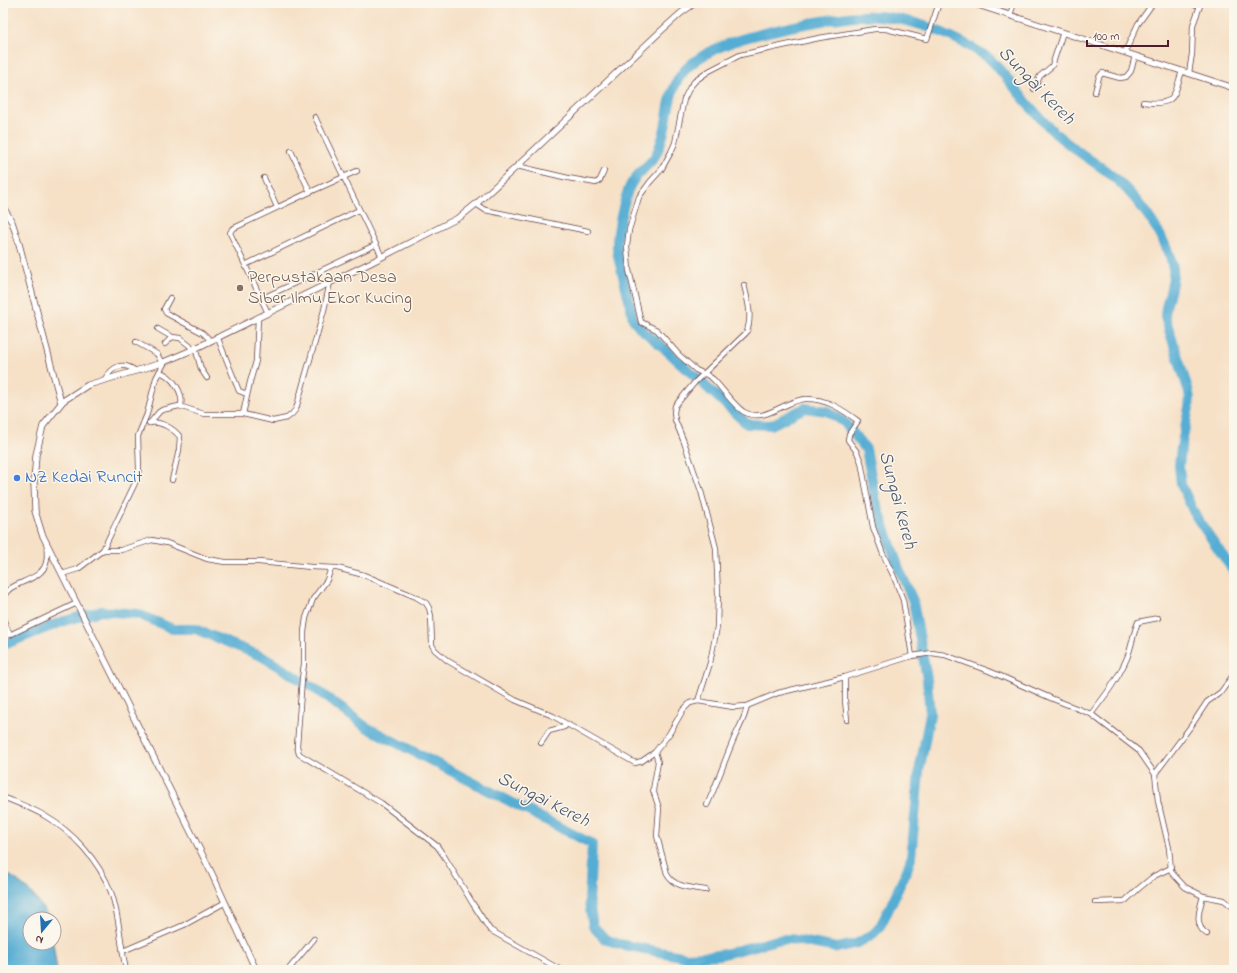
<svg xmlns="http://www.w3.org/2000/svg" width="1237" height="973" font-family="'Indie Flower',sans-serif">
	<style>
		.water { fill: #56add3; stroke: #50667f }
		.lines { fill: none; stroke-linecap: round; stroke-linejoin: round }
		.river { stroke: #56add3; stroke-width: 10 }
		.minor-casing { stroke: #643c42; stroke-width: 6 }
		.tertiary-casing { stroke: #643c42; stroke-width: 7 }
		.minor { stroke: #fff; stroke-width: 4.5 }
		.tertiary { stroke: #fff; stroke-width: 5.5 }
		.education-dot { fill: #8d6e63; stroke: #fbf7ec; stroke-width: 1.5 }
		.shop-dot { fill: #3f7fe0; stroke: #fbf7ec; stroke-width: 1.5 }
		.labels { text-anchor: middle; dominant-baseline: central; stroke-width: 3; stroke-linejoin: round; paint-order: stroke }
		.education-label { font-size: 18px; fill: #785e54; stroke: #fbf7ec; text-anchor: start }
		.shop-label { font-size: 18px; fill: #366cbe; stroke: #fbf7ec; text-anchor: start }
		.water-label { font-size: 19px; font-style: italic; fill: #4f586e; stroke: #fbf7ec }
	</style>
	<rect width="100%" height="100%" fill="#fbf7ec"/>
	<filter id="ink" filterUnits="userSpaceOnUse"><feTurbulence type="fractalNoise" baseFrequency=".025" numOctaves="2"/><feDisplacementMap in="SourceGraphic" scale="8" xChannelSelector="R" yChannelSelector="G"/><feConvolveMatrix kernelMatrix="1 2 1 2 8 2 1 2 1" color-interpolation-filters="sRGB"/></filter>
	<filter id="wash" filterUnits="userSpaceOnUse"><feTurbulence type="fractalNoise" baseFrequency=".012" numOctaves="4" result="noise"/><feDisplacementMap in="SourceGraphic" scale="16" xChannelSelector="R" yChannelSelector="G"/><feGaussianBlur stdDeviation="0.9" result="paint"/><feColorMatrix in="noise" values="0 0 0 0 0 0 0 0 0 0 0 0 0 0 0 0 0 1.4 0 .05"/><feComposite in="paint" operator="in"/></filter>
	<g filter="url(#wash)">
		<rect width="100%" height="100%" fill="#f6e1c7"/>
		<path class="water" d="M3 872C23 881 37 898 48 916L49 919H30V943H53L57 970H3Z"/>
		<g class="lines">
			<path class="river" d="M3 645 64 621 101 611 138 614 173 629H195L263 657 314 688 366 727 592 844 589 902 593 926 605 939 619 944 686 957 720 955 777 940 790 939 837 948 858 943 873 934 879 928 888 911 907 870 911 858 919 772 930 714 927 679 913 601 898 566 876 502 866 449 844 422 827 411 805 408 771 425 747 424 664 348 641 329 633 319C630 303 626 287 622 272 620 264 617 256 617 248 616 235 624 198 630 186 635 175 646 168 653 159 657 154 659 148 661 142 670 118 666 92 684 71 711 42 763 33 800 25 829 20 857 13 887 17 923 22 960 38 990 59 1012 82 1029 109 1052 130 1068 146 1087 157 1105 170 1133 191 1167 235 1173 269 1175 285 1165 301 1165 317L1188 389 1190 398 1189 407 1181 448 1179 466 1181 484 1195 515 1234 572"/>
		</g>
	</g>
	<g filter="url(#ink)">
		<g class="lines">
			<g class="minor-casing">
				<g id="minor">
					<polyline points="1183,3 1199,5"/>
					<polyline points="1010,15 1014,3"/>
					<polyline points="1125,52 1138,24 1153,3"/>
					<polyline points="1189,73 1192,54 1193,25 1201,3"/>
					<polyline points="1034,89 1040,76 1052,66 1063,32"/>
					<polyline points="1095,92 1099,77 1102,73 1120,78 1126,77 1131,71 1135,56"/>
					<path d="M1143 102C1176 106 1173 98 1182 71"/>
					<polyline points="315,117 382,257"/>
					<polyline points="291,151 310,192"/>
					<polyline points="517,166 568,178 596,183 600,180 604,171"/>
					<polyline points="264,178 277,207"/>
					<polyline points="476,204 485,210 588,231"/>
					<polyline points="245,265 359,210"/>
					<polyline points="170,298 164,309 166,313 203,333 210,340"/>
					<polyline points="261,299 375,245"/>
					<polyline points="268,313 230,233 232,229 310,192 357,171"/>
					<polyline points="158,329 172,337 180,338 190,346 192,350"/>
					<polyline points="217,336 239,391 247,394"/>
					<polyline points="136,342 157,354 162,363"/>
					<polyline points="165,344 172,337"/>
					<polyline points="195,347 201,369 207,378"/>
					<path d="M159 372C172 375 184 393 181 406"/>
					<path d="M104 380C113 366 122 361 136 371"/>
					<polyline points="243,414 250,382 256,361 258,318"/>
					<path d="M149 423C160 420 174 429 180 437L179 450 172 480"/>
					<polyline points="150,423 159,412 162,410 179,406 204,414 243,414 273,421 287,418 292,414 296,409 324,310 330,282"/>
					<polyline points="103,550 137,479 139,469 138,436 147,414 156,378 165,362"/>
					<polyline points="331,568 327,580 313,599 306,618 304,632 304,664 302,679 297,746 299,754 381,803 437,846 444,856 473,904 490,930 561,970"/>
					<polyline points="62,574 78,569 103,550 121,550 152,540 167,543 207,559 225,562 259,562 311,567 337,568 364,575 416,597 426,603 429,608 431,616 432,645 435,650 448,661 515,700 553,716 635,763 642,761 655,752 669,734 683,710 690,703 698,701 733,707 747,706 778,693 845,677 912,656 932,653 945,655 989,671 1053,699 1091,714 1139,751 1155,774 1158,801 1169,848 1171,870 1173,874 1185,887 1203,896 1224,900 1234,908"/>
					<path d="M3 597C5 594 8 590 11 588 22 581 43 577 46 563 48 557 46 550 47 544"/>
					<polyline points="3,619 10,635"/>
					<polyline points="3,638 77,603"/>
					<path d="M912 656 903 600 894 577 883 554 873 527 861 462 857 452 848 440 849 434 858 421C842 409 825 398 805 399 785 400 765 424 744 412 734 406 722 388 713 379L707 375 696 370 679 355 657 330 641 322 629 270 627 246 629 230 639 197 650 182 661 170 671 152 675 143 684 99 690 87 695 81 709 71 740 55 819 38 875 29H886L927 39 939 3"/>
					<polyline points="845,677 845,700 847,720"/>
					<path d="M698 701 710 663 717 627 718 594 716 548 701 491 684 442 675 420 674 413 675 406 695 382 746 333C753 318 748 301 744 285"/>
					<path d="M1091 714C1105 696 1118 679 1127 658 1132 646 1133 634 1138 622L1158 618"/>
					<polyline points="541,743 549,731 564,727 568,724"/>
					<path d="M655 752 658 762 653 790 659 808 657 836 667 874C672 887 694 888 706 890"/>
					<polyline points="1155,774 1191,726 1207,702 1221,692 1234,674"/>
					<path d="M3 797C17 803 32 808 45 816 73 832 99 861 111 892 120 917 120 944 126 970"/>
					<path d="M707 805C717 784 724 762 733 741 738 729 745 719 747 706"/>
					<path d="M1203 896C1200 908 1193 926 1207 934"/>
					<polyline points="1095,902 1125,901 1138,889 1154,876 1171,868"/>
					<polyline points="123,951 184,925 224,903"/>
					<polyline points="288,970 314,939"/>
				</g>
			</g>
			<g class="tertiary-casing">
				<g id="tertiary">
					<polyline points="972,3 1234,88"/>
					<polyline points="3,207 12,222 18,240 61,403"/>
					<polyline points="256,970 212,874 42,534 35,511 34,483 36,455 43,426 63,401 88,385 159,364 192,350 370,263 460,217 476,204 513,170 662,30 681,13 695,3"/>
				</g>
			</g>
			<use href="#minor" class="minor"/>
			<use href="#tertiary" class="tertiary"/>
		</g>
	</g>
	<circle class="education-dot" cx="240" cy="288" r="4"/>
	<circle class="shop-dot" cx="17" cy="478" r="4"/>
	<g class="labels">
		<g class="education-label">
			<text x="248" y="278">Perpustakaan Desa<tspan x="248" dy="21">Siber Ilmu Ekor Kucing</tspan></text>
		</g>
		<g class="shop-label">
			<text x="25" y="478">NZ Kedai Runcit</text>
		</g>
		<g class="water-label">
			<text transform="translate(1036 86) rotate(46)">Sungai Kereh</text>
			<text transform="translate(897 500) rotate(75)">Sungai Kereh</text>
			<text transform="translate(543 800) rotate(27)">Sungai Kereh</text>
		</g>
	</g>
	<rect width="1237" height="973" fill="none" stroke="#fbf7ec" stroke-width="16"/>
	<g transform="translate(42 931) rotate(198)"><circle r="19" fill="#fbf7ec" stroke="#b4a19f"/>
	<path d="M0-3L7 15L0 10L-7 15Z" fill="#1f6fb2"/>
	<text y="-6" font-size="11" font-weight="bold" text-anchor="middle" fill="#4a1f2b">N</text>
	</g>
	<path d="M1087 40v6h81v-6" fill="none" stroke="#4a1f2b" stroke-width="2"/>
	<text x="1093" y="40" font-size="12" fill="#4a1f2b" stroke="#fbf7ec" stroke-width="3" paint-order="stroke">100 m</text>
</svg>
